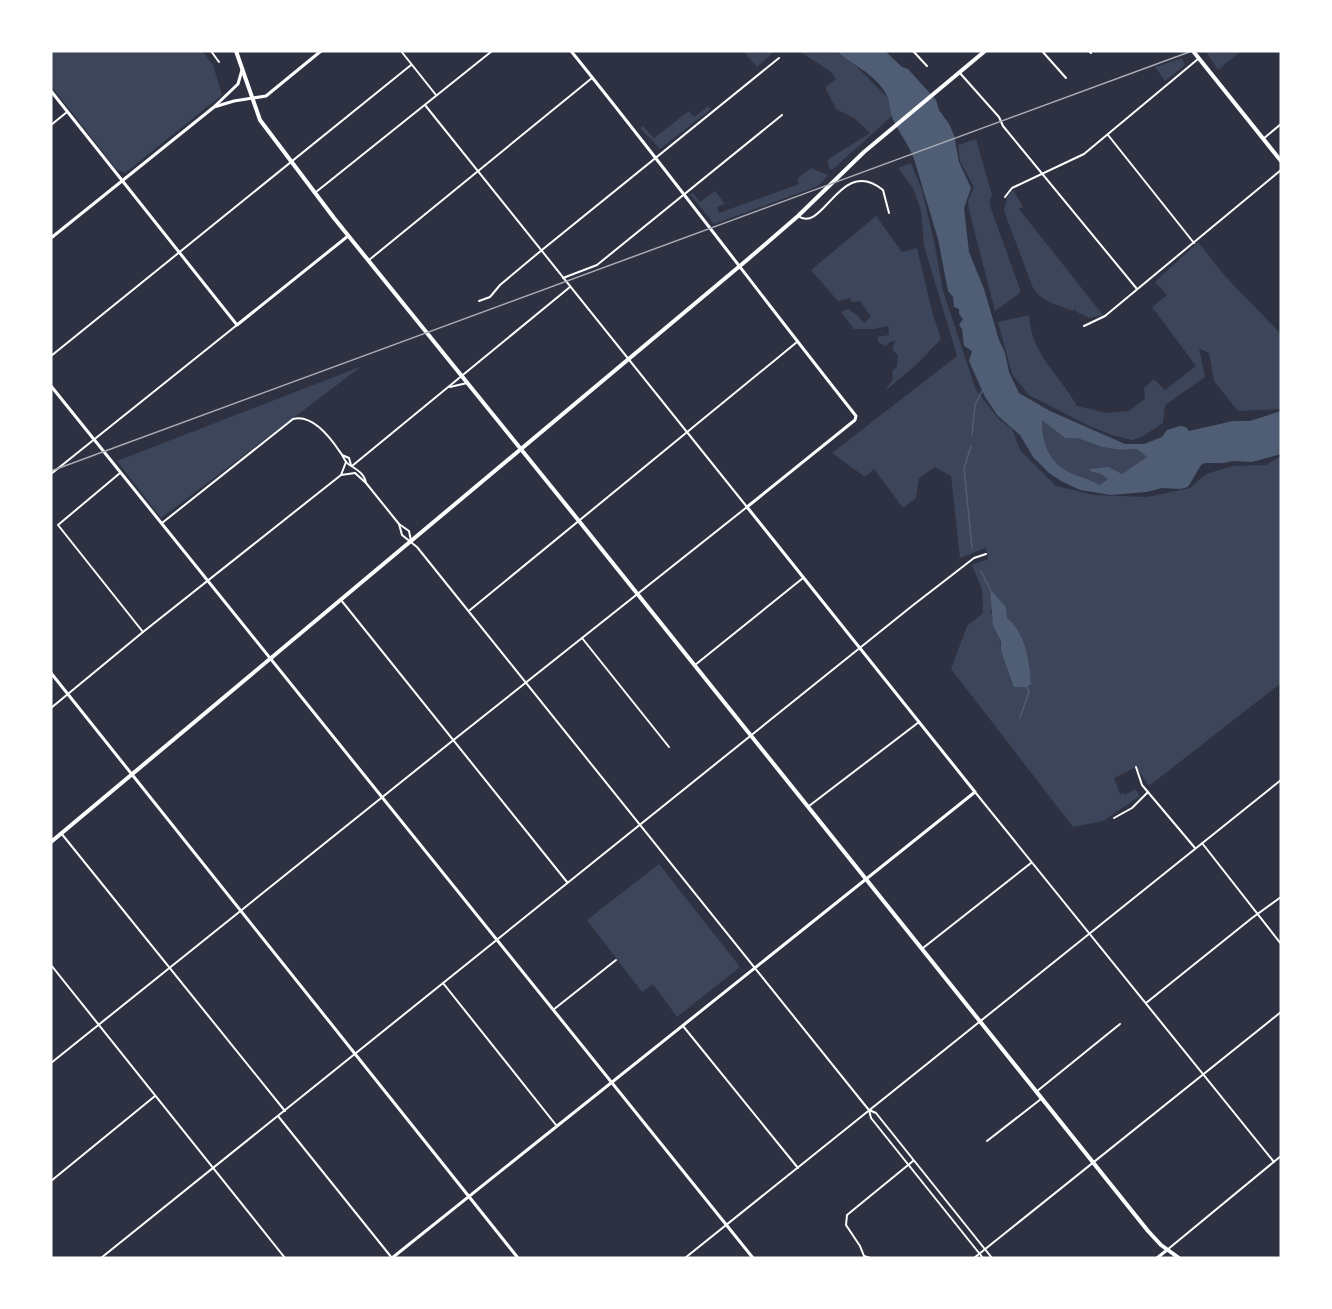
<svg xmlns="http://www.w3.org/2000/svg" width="1332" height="1309" font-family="'PT Sans Narrow',sans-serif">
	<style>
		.green { fill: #3c4559; fill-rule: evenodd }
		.water { fill: #4f5d75; fill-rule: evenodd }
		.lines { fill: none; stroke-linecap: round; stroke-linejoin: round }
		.stream { stroke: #4f5d75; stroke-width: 1.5 }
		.minor { stroke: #fff; stroke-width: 2 }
		.tertiary { stroke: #fff; stroke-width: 3 }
		.secondary { stroke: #fff; stroke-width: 4 }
		.rail { stroke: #abadb3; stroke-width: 1.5 }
	</style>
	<rect width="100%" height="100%" fill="#2d3142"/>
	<g class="green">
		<polygon points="51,51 202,51 213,65 222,95 125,173 117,170 51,86"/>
		<polygon points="743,51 775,51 757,67"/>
		<polygon points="799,51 834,51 853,63 888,98 893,115 833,169 830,169 827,162 830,158 870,133 854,118 836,109 825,87 836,79 830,71"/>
		<polygon points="1209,51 1241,51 1218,70 1206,52"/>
		<polygon points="1182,58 1185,65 1165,81 1155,67"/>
		<polygon points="708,106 711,109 660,149 640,128 643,126 654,138 689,111 694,117"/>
		<polygon points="976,139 992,195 989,203 1021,292 995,311 969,210 968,201 974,187 960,161 958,145"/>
		<path d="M911 163 922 190 934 241 943 291 976 390 999 419 1012 429 1020 450 1056 486 1095 495 1147 497 1190 488 1206 474 1232 466 1266 465 1281 456V683L1149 786 1136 767 1114 778 1120 794 1123 793 1125 795 1135 789 1140 796 1103 821 1073 827 951 669 967 626 983 613 982 589 972 565 988 559 986 548 960 558 951 476 935 467 919 478 916 498 903 508 874 469 865 477 832 453 957 356 924 246 921 211 913 188 898 168ZM990 608 1029 661 1031 684 1001 651C1001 636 993 623 990 608Z"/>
		<polygon points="811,168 828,175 818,186 714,224 690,194 693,193 700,202 715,191 725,204 717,207 719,213 799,184 797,179"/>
		<path d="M1013 190 1023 207 1019 209 1103 315 1089 318 1075 311 1076 306 1074 311C1058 305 1043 303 1033 288L1004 211 1007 198Z"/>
		<polygon points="876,216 902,252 917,248 933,315 941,339 916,365 885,391 893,379 892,371 897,367 898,355 892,350 895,341 890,342 886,346 879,343 877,337 889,335 888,326 874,329 854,329 841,312 848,309 858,316 864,323 871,317 860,301 851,302 851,298 838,301 811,270"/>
		<path d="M1198 242 1225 276 1281 334V409L1238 411 1214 381 1209 353 1199 348 1205 377 1165 405 1163 423 1142 437 1132 440 1112 435 1087 425 1029 395 1012 374 998 322 1029 315C1030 353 1060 375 1077 406L1107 413 1129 411 1145 399 1144 388 1154 379 1165 390 1196 366 1152 307 1167 295 1155 282Z"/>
		<polygon points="362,366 161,518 117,461"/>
		<path d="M1042 419 1065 438H1077L1102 447 1121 450 1137 449 1148 457 1122 474 1109 467 1092 472 1101 474 1109 480 1100 485C1090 479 1079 477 1069 472 1048 462 1042 441 1042 419Z"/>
		<polygon points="659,864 740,967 677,1017 653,984 642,992 587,920"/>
	</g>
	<g class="water">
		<path d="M836 51H885L902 67 908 69 936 100 939 110 949 124 954 135 959 162 971 188 964 208 969 252 984 289 999 340 1005 353 1009 372 1019 393 1050 411 1125 444H1144L1162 437 1167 430 1180 426 1186 427 1189 431 1233 421H1250L1281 411V454L1252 462 1234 461 1223 463H1205L1201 465 1188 487 1180 489 1162 488 1147 492 1111 495 1080 490 1061 481 1049 473 1033 457 1020 435 998 416 985 397 969 361 972 351 964 346 962 329 959 325 963 319 959 314V309L954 307 953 297 948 291 938 239 914 159C909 144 898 132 892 117 890 111 890 104 888 98 878 75 854 66 836 51ZM1042 420 1065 438H1077L1102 447 1121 450 1137 449 1147 457 1122 474 1109 467 1089 469 1092 472 1101 474 1108 479 1100 485C1090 479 1079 477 1069 472 1048 462 1042 441 1042 420Z"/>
		<path d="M990 589 1006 607 1007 618C1025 632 1030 662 1031 684L1027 687H1014L1001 651V642L993 625Z"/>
	</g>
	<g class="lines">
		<g class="stream">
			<polyline points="972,435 975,405 982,391"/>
			<polyline points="971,446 964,468 972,548"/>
			<polyline points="981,571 990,589"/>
			<polyline points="1020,718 1029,692 1027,687"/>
		</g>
		<g class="minor">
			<polyline points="211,51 219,62"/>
			<polyline points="401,51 436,95"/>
			<polyline points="913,51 927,66"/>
			<polyline points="1042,51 1066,78"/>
			<polyline points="1089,51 1091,53"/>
			<polyline points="959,72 999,117 1003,126 1137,289"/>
			<polyline points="51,125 67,112"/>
			<polyline points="1108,135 1194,243"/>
			<polyline points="1263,139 1281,124"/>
			<polyline points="316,192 492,51"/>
			<polyline points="1005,197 1012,188 1084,154 1198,59"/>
			<path d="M798 216C824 234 840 155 883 190L889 213"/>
			<polyline points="369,260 592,78"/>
			<polyline points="563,278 597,265 782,115"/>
			<polyline points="479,301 490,297 500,285 537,254 779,58"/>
			<polyline points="1084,326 1105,316 1281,170"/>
			<polyline points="51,356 411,65"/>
			<polyline points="450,387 467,383"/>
			<polyline points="342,455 349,458 351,465"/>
			<polyline points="352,466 570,287"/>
			<polyline points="120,473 58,525 143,632"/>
			<polyline points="355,473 366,483 399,524 409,531 411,541"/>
			<polyline points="51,474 237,325"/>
			<polyline points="341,475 346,462"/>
			<path d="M162 523 293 419C312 414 330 437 340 452 343 455 344 460 347 463 355 469 364 472 366 483"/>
			<polyline points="399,524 402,535 417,547 864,1104 869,1110 876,1113 992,1258"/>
			<polyline points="341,600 567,882"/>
			<polyline points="470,610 797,342"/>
			<polyline points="582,638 669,747"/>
			<polyline points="695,665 803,578"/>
			<polyline points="51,708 143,632 341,475 355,473"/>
			<polyline points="1136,767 1142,785 1195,848"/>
			<polyline points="975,792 1274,1162"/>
			<polyline points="809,806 919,722"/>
			<polyline points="1114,818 1132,808 1148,792"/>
			<polyline points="61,833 285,1111"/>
			<polyline points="1202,843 1281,944"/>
			<polyline points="923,948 1031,863"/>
			<polyline points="51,965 285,1258"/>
			<polyline points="443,983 556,1125"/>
			<polyline points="1146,1003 1252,918 1281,897"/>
			<polyline points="553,1010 616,960"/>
			<polyline points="683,1026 798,1168"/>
			<polyline points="51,1063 451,742 747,507 425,105"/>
			<polyline points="1036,1092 1120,1024"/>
			<polyline points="869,1110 871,1118 983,1258"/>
			<polyline points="278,1116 392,1258"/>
			<polyline points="987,1141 1041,1099"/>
			<polyline points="51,1181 155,1096"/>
			<polyline points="1167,1250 1281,1156"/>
			<polyline points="51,1256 52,1258"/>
			<polyline points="864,1256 860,1246 846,1225 847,1215 913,1161"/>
			<polyline points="864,1256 870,1258"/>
			<polyline points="101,1258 912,606 974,558 986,554"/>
			<polyline points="685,1258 1281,780"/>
			<polyline points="974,1258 1281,1012"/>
		</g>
		<g class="tertiary">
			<polyline points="51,91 237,325 348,236"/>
			<polyline points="215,106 238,84 242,70"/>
			<polyline points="51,238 214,107 234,101 266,96 321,51"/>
			<polyline points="51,386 753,1258"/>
			<polyline points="51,673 518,1258"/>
			<path d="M392 1258 975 792 747 507 855 420 856 416C760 295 668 171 571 51"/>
			<polyline points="1157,1258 1167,1250"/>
		</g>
		<g class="secondary">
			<polyline points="236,51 260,120 334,218 579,521 1148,1231 1161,1245 1179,1258"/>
			<polyline points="1193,51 1281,161"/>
			<polyline points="51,842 747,260 798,216 864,152 985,51"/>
		</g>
		<polyline class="rail" points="51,471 1192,51"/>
	</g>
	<rect width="1332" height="1309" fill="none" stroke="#ffffff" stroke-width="105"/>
</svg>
